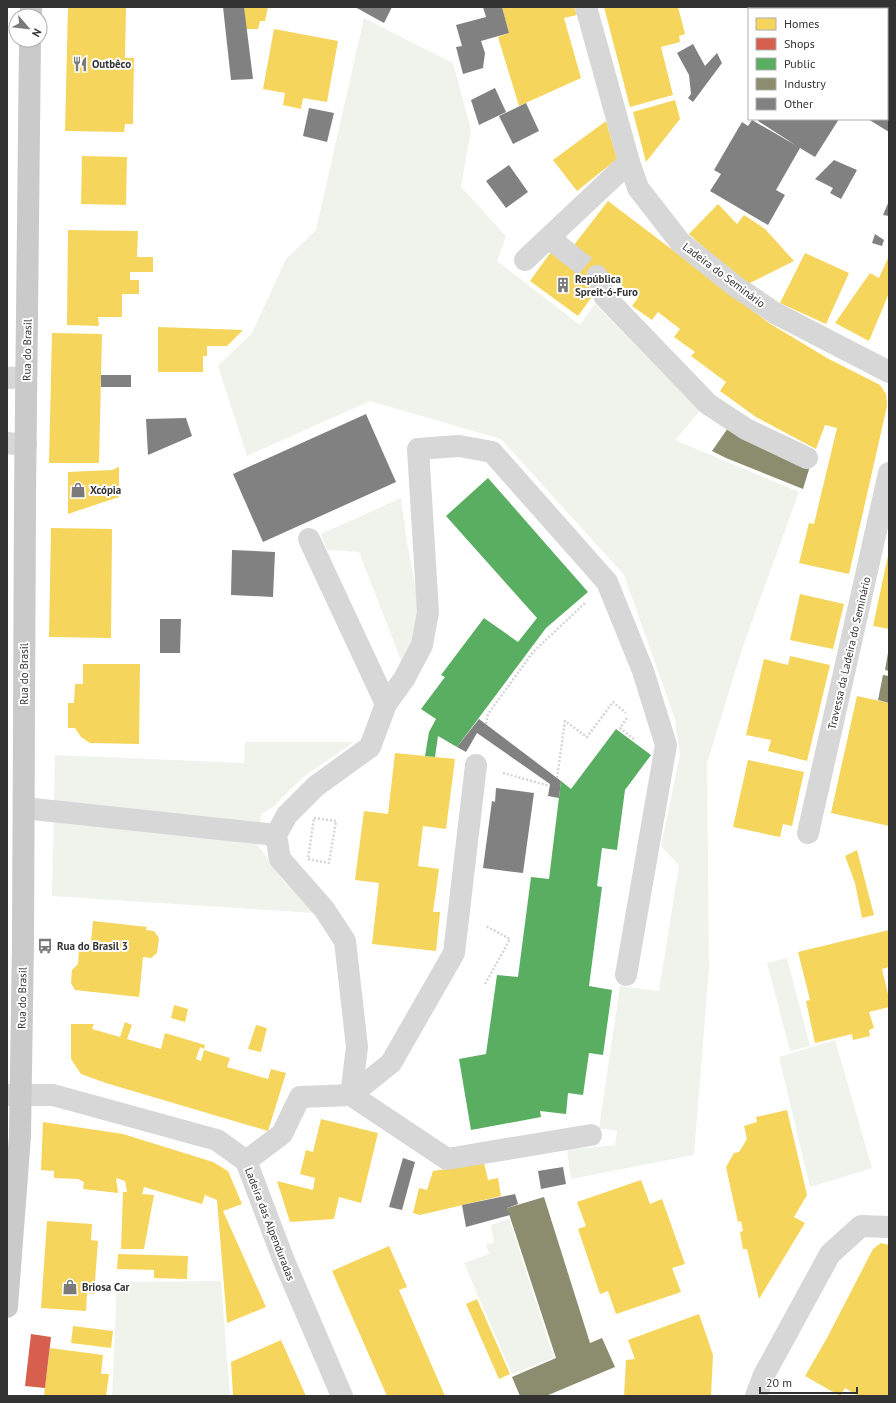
<svg xmlns="http://www.w3.org/2000/svg" width="896" height="1403" font-family="'PT Sans',sans-serif">
	<style>
		.green { fill: #eff3ec }
		.homes { fill: #f6d55c }
		.shops { fill: #d6604d }
		.public { fill: #5aae61 }
		.industry { fill: #8c8c6e }
		.building { fill: #818181 }
		.lines { fill: none; stroke-linecap: round; stroke-linejoin: round }
		.minor-tunnel { stroke: #d6d6d6; stroke-width: 22; stroke-dasharray: 22 11; stroke-linecap: butt }
		.path { stroke: #d5d5d5; stroke-width: 2.5; stroke-dasharray: 2 2; stroke-linecap: butt }
		.minor { stroke: #d7d7d7; stroke-width: 22 }
		.major { stroke: #cacaca; stroke-width: 22 }
		.labels { text-anchor: middle; dominant-baseline: central; stroke-width: 4; stroke-linejoin: round; paint-order: stroke }
		.poi-label { font-size: 11px; font-weight: bold; fill: #333; stroke: #fff; text-anchor: start }
		.street-label { font-size: 11px; fill: #333; stroke: #fff }
	</style>
	<rect width="100%" height="100%" fill="#fff"/>
	<g class="green">
		<polygon points="364,18 453,63 471,130 461,187 506,236 497,261 580,325 595,304 700,411 675,440 799,492 743,646 707,763 709,969 694,1155 571,1179 567,1150 615,1145 617,1131 599,1128 620,986 659,991 679,865 661,846 680,755 675,719 624,575 501,439 370,401 247,456 218,366 252,333 286,259 316,230"/>
		<polygon points="401,498 407,542 416,590 419,625 404,668 359,552 327,550 321,534"/>
		<polygon points="245,742 354,742 302,778 273,807 261,814 258,845 285,883 316,913 52,896 55,755 244,763"/>
		<polygon points="787,958 810,1046 790,1051 767,963"/>
		<polygon points="835,1040 872,1168 810,1187 779,1057"/>
		<polygon points="509,1219 554,1358 512,1374 464,1263 489,1254 486,1244 494,1243 491,1225"/>
		<polygon points="221,1281 230,1396 112,1396 117,1282"/>
	</g>
	<g class="homes">
		<polygon points="68,7 126,7 125,58 134,58 133,119 133,124 125,124 124,132 65,131"/>
		<polygon points="244,7 268,7 265,21 260,21 258,29 245,29"/>
		<polygon points="502,7 574,7 577,15 564,18 581,78 519,106 498,37 509,33"/>
		<polygon points="604,7 678,7 685,34 679,36 680,42 661,47 673,95 630,107"/>
		<polygon points="274,29 338,41 327,102 303,98 301,109 283,105 285,93 263,89"/>
		<polygon points="675,100 680,119 646,162 633,112"/>
		<polygon points="606,121 617,159 577,191 553,160"/>
		<polygon points="82,156 127,157 126,205 81,204"/>
		<polygon points="608,201 769,323 827,358 880,385 886,394 887,406 849,574 799,563 809,523 814,524 837,428 825,425 816,449 756,417 720,391 726,382 691,356 695,352 674,337 680,329 658,312 652,320 632,306 638,298 601,270 588,289 594,294 578,316 530,281 553,249 564,258"/>
		<polygon points="718,204 737,224 744,215 765,229 794,261 746,285 689,234"/>
		<polygon points="68,230 138,231 137,257 153,257 153,272 130,272 130,280 139,280 139,294 122,294 122,317 98,317 99,326 67,325"/>
		<polygon points="805,253 849,273 826,324 780,303"/>
		<polygon points="889,256 889,293 869,341 835,323 870,273 879,278"/>
		<polygon points="158,327 243,330 227,346 207,346 207,356 203,356 203,372 158,372"/>
		<polygon points="52,333 102,334 99,463 49,463"/>
		<polygon points="119,467 119,497 68,514 68,472 112,470"/>
		<polygon points="51,528 112,529 111,638 49,637"/>
		<polygon points="888,556 889,556 889,629 873,626"/>
		<polygon points="800,594 844,604 833,649 790,640"/>
		<polygon points="790,656 830,665 807,761 768,751 771,740 746,735 764,659 788,665"/>
		<polygon points="83,664 140,664 139,744 90,743 81,737 75,728 68,728 68,703 74,703 75,684 83,684"/>
		<polygon points="857,696 889,703 889,826 831,813"/>
		<polygon points="395,753 455,759 446,829 423,826 418,866 439,869 433,912 440,912 436,951 372,944 379,883 355,880 364,811 388,814"/>
		<polygon points="748,760 804,772 792,826 783,824 780,837 733,827"/>
		<polygon points="857,850 874,915 862,918 855,883 845,856"/>
		<polygon points="93,921 147,927 146,930 154,931 159,938 157,953 151,958 143,957 139,997 75,990 71,983 72,970 78,964 79,949 90,950"/>
		<polygon points="889,930 889,967 882,969 889,998 889,1007 869,1012 874,1028 869,1030 870,1036 853,1040 852,1034 815,1043 806,1001 810,1000 798,952"/>
		<polygon points="174,1005 188,1009 185,1022 171,1018"/>
		<polygon points="125,1022 132,1025 127,1039 161,1049 165,1033 205,1045 204,1049 200,1047 196,1059 201,1061 204,1050 230,1058 227,1067 268,1079 271,1069 286,1073 268,1131 106,1083 81,1074 71,1059 71,1024 94,1024 92,1029 120,1037"/>
		<polygon points="256,1025 267,1028 261,1052 248,1049"/>
		<polygon points="787,1110 807,1195 794,1217 805,1223 759,1299 747,1249 743,1249 740,1232 743,1231 741,1221 738,1222 726,1167 734,1153 739,1152 747,1139 744,1126 757,1122 756,1117"/>
		<polygon points="321,1119 378,1133 361,1203 339,1197 334,1219 290,1222 277,1181 313,1190 315,1178 300,1174 306,1150 313,1152"/>
		<polygon points="43,1122 123,1134 213,1162 228,1171 242,1204 223,1211 266,1307 227,1323 217,1200 205,1195 202,1204 144,1187 142,1194 154,1195 144,1249 121,1249 123,1192 127,1192 125,1181 116,1178 118,1193 83,1189 84,1182 78,1179 54,1178 54,1171 41,1170"/>
		<polygon points="484,1163 488,1180 498,1178 501,1196 420,1215 413,1213 419,1188 427,1190 433,1171"/>
		<polygon points="641,1180 650,1204 662,1199 685,1264 672,1268 681,1292 616,1314 608,1291 600,1294 578,1229 586,1226 577,1202"/>
		<polygon points="47,1221 92,1224 91,1240 98,1241 94,1294 87,1293 86,1311 41,1308"/>
		<polygon points="881,1243 889,1245 889,1396 858,1396 845,1388 840,1396 805,1376 827,1338 873,1249"/>
		<polygon points="389,1246 407,1287 399,1290 445,1396 387,1396 332,1271"/>
		<polygon points="118,1254 188,1256 187,1279 154,1278 154,1270 117,1269"/>
		<polygon points="477,1299 510,1374 499,1379 466,1304"/>
		<polygon points="699,1314 713,1355 711,1396 624,1396 626,1360 635,1359 628,1340"/>
		<polygon points="73,1326 113,1331 111,1348 71,1343"/>
		<polygon points="281,1340 306,1396 233,1396 231,1362"/>
		<polygon points="50,1348 103,1355 101,1374 109,1374 106,1396 44,1395"/>
	</g>
	<polygon class="shops" points="31,1334 51,1337 45,1388 25,1386"/>
	<g class="public">
		<polygon points="488,478 588,592 546,628 457,747 438,736 435,757 425,756 429,732 436,719 421,709 445,677 441,675 484,618 518,642 537,618 446,516"/>
		<polygon points="616,729 651,755 625,790 617,850 602,848 597,886 602,887 589,986 612,990 603,1055 589,1053 583,1095 568,1093 566,1114 540,1111 541,1117 471,1130 459,1059 486,1054 497,975 518,977 531,877 549,879 561,781 571,789"/>
	</g>
	<g class="industry">
		<polygon points="728,428 810,466 803,489 726,458 712,451"/>
		<polygon points="888,653 889,653 889,671 885,670"/>
		<polygon points="883,675 889,676 889,703 878,700"/>
		<polygon points="544,1197 590,1343 602,1338 615,1367 546,1396 520,1396 512,1377 556,1358 507,1208"/>
	</g>
	<g class="building">
		<polygon points="223,7 244,7 253,79 231,80"/>
		<polygon points="355,7 392,7 384,23"/>
		<polygon points="483,7 502,7 509,33 481,41 485,53 483,68 463,74 456,47 462,46 456,25 486,17"/>
		<polygon points="832,7 889,7 889,55 887,53 887,9 834,9"/>
		<polygon points="693,44 705,66 717,53 722,63 693,102 688,98 691,94 689,75 677,53"/>
		<polygon points="887,80 889,82 889,132 868,119 887,119"/>
		<polygon points="495,88 506,112 479,125 471,100"/>
		<polygon points="526,103 539,131 513,144 499,116"/>
		<polygon points="309,108 334,113 327,142 303,136"/>
		<polygon points="759,119 839,119 815,157 800,148 776,190 785,195 768,225 710,191 721,174 714,170 742,122 748,126 752,120 797,146 758,121"/>
		<polygon points="834,160 857,170 841,199 830,193 833,188 815,179"/>
		<polygon points="509,165 528,192 506,208 486,181"/>
		<polygon points="889,201 889,216 883,215"/>
		<polygon points="875,234 884,240 882,246 872,243"/>
		<rect x="101" y="375" width="30" height="12"/>
		<polygon points="366,414 396,482 263,542 233,474"/>
		<polygon points="186,418 192,436 148,455 146,419"/>
		<polygon points="232,550 275,552 273,597 231,595"/>
		<polygon points="160,619 181,619 180,653 160,653"/>
		<polygon points="479,719 561,781 559,798 548,796 550,784 477,733 466,752 457,747"/>
		<polygon points="496,788 534,793 523,873 483,868 492,801 495,802"/>
		<polygon points="403,1158 415,1162 402,1210 389,1207"/>
		<polygon points="563,1167 566,1184 541,1189 538,1171"/>
		<polygon points="515,1194 518,1204 507,1208 510,1215 466,1227 462,1205"/>
	</g>
	<g class="lines">
		<polyline class="minor-tunnel" points="568,253 597,276"/>
		<g class="path">
			<polyline points="816,7 818,9"/>
			<polyline points="627,718 620,728 634,739"/>
			<polyline points="486,724 488,714 533,652 585,603"/>
			<polyline points="503,773 550,786"/>
			<polyline points="557,778 565,721 587,737 613,702 626,713"/>
			<polygon points="314,818 336,821 329,863 308,859"/>
			<polyline points="485,984 510,939 486,926"/>
		</g>
		<g class="minor">
			<polyline points="586,7 629,162 638,188 680,242 735,286 775,313 889,372"/>
			<polyline points="549,238 568,253"/>
			<polyline points="525,260 629,162"/>
			<polyline points="597,276 605,297 708,404 746,429 807,458"/>
			<polyline points="7,378 26,377"/>
			<polyline points="7,443 26,445"/>
			<polyline points="309,539 386,704"/>
			<polyline points="24,808 276,835"/>
			<polyline points="808,833 889,473"/>
			<polyline points="7,1095 53,1095 217,1140 246,1161 284,1261 342,1396"/>
			<polyline points="591,1135 447,1159 351,1095 357,1047 345,941 324,909 280,859 276,835 287,815 316,786 370,747 386,704 404,679 422,645 428,612 418,449 459,446 492,452 607,582 643,671 666,745 626,975"/>
			<polyline points="246,1161 282,1134 300,1097 351,1095 391,1063 454,953 476,765"/>
			<polyline points="756,1396 764,1375 830,1254 861,1226 889,1227"/>
		</g>
		<g class="major">
			<polyline points="31,16 31,7"/>
			<polyline points="7,1307 20,1136 23,943 25,498 30,40"/>
		</g>
	</g>
	<defs>
		<g id="restaurant-bare" transform="scale(1.2)"><path d="M-5-6h1v4h1v-4h1v4h1v-4h1v5L-1.5 .5V6h-2V.5L-5-1ZM5-6V6H3V1.5H1.5Q1.5-4 5-6Z" fill="#7a7a7a" stroke="#fff" stroke-width="2.5" paint-order="stroke"/></g>
		<g id="building-bare" transform="scale(1.2)"><path d="M-4-6H4V6H1V3H-1V6H-4ZM-2.5-4.3h1.7v1.8h-1.7ZM.8-4.3h1.7v1.8H.8ZM-2.5-1h1.7V.8h-1.7ZM.8-1h1.7V.8H.8Z" fill="#7a7a7a" stroke="#fff" stroke-width="2.5" paint-order="stroke"/></g>
		<g id="shop-bare" transform="scale(1.2)"><path d="M-5-2.5h2.3a2.7 3.5 0 0 1 5.4 0H5L5.5 6h-11ZM-1.5-2.5h3a1.5 2.3 0 0 0-3 0Z" fill="#7a7a7a" stroke="#fff" stroke-width="2.5" paint-order="stroke"/></g>
		<g id="bus-bare" transform="scale(1.2)"><path d="M-5-6H5V4H4V6H2V4H-2V6H-4V4H-5ZM-3.5-4V0h7V-4ZM-3.5 1.2v1.5H-2V1.2ZM2 1.2v1.5H3.5V1.2Z" fill="#7a7a7a" stroke="#fff" stroke-width="2.5" paint-order="stroke"/></g>
	</defs>
	<g fill-rule="evenodd">
		<use href="#restaurant-bare" x="80" y="64"/>
		<use href="#building-bare" x="563" y="285"/>
		<use href="#shop-bare" x="78" y="490"/>
		<use href="#bus-bare" x="45" y="946"/>
		<use href="#shop-bare" x="70" y="1287"/>
	</g>
	<g class="labels">
		<g class="poi-label">
			<text x="92" y="64">Outbêco</text>
			<text x="575" y="279">República<tspan x="575" dy="13">Spreit-ó-Furo</tspan></text>
			<text x="90" y="490">Xcópia</text>
			<text x="57" y="946">Rua do Brasil 3</text>
			<text x="82" y="1287">Briosa Car</text>
		</g>
		<g class="street-label">
			<text transform="translate(724 275) rotate(37)">Ladeira do Seminário</text>
			<text transform="translate(27 350) rotate(-89)">Rua do Brasil</text>
			<text transform="translate(849 653) rotate(-77)">Travessa da Ladeira do Seminário</text>
			<text transform="translate(24 674) rotate(-90)">Rua do Brasil</text>
			<text transform="translate(22 998) rotate(-89)">Rua do Brasil</text>
			<text transform="translate(270 1224) rotate(69)">Ladeira das Alpenduradas</text>
		</g>
	</g>
	<rect width="896" height="1403" fill="none" stroke="#333333" stroke-width="16"/>
	<rect x="748" y="8" width="140" height="112" fill="#ffffff" stroke="#adadad"/>
	<rect x="756" y="18" width="20" height="12" fill="#f6d55c" stroke="#adadad"/>
	<text x="784" y="28" font-size="12" fill="#333333">Homes</text>
	<rect x="756" y="38" width="20" height="12" fill="#d6604d" stroke="#adadad"/>
	<text x="784" y="48" font-size="12" fill="#333333">Shops</text>
	<rect x="756" y="58" width="20" height="12" fill="#5aae61" stroke="#adadad"/>
	<text x="784" y="68" font-size="12" fill="#333333">Public</text>
	<rect x="756" y="78" width="20" height="12" fill="#8c8c6e" stroke="#adadad"/>
	<text x="784" y="88" font-size="12" fill="#333333">Industry</text>
	<rect x="756" y="98" width="20" height="12" fill="#818181" stroke="#adadad"/>
	<text x="784" y="108" font-size="12" fill="#333333">Other</text>
	<g transform="translate(28 28) rotate(118)"><circle r="19" fill="#ffffff" stroke="#adadad"/>
	<path d="M0-3L7 15L0 10L-7 15Z" fill="#7a7a7a"/>
	<text y="-6" font-size="11" font-weight="bold" text-anchor="middle" fill="#333333">N</text>
	</g>
	<path d="M760 1387v6h97v-6" fill="none" stroke="#333333" stroke-width="2"/>
	<text x="766" y="1387" font-size="12" fill="#333333" stroke="#ffffff" stroke-width="3" paint-order="stroke">20 m</text>
</svg>
